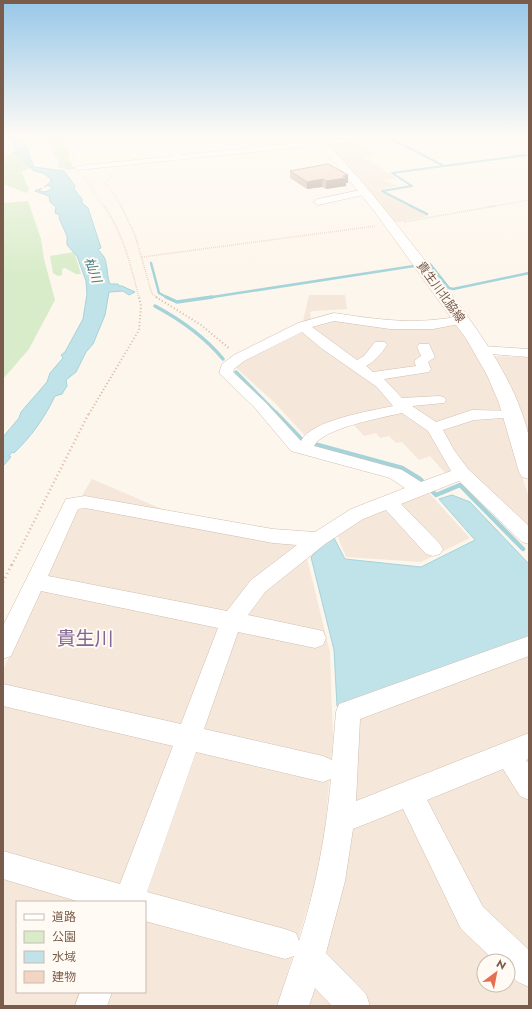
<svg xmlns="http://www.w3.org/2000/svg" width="532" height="1009" font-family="Jost,'Noto Sans JP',sans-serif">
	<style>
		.residential { fill: #f5e8da; fill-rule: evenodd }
		.green { fill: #d8ecc9 }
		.water { fill: #bfe3e8; stroke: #a5d3da }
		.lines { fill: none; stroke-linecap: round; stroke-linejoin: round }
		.stream-far3 { stroke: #a5d3da; stroke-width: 2 }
		.stream-far2 { stroke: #a5d3da; stroke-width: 2.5 }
		.stream-far1 { stroke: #a5d3da; stroke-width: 3.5 }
		.stream { stroke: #a5d3da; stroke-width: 4.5 }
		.minor-casing { stroke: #d1beb0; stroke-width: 1 }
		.secondary-casing { stroke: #d6c0b0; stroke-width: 1 }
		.path-far4 { stroke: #d9b8a5; stroke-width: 1; stroke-dasharray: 0.5 1.5; stroke-linecap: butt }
		.path-far3 { stroke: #d9b8a5; stroke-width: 1.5; stroke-dasharray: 0.5 1.5; stroke-linecap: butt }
		.path-far2 { stroke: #d9b8a5; stroke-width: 2; stroke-dasharray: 1 2.5; stroke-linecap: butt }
		.path-far1 { stroke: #d9b8a5; stroke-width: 2.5; stroke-dasharray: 1 3; stroke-linecap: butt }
		.path { stroke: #d9b8a5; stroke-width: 3; stroke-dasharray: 1 3.5; stroke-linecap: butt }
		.minor { fill: #fff; fill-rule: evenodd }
		.secondary { fill: #fff; fill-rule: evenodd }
		.wall { fill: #d1b7a8 }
		.shaded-wall { fill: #aa9588 }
		.building { fill: #f3d5c3; stroke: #aa9588 }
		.labels { text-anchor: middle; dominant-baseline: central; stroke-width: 4; stroke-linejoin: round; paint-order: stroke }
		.far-street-label { font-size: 12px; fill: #7a5c4d; stroke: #fffaf3 }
		.far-water-label { font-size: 13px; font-style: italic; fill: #437c86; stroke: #fffaf3 }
		.near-quarter-label { font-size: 19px; fill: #846695; stroke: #fffaf3 }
	</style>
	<rect width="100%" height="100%" fill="#fdf6ec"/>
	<g class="residential">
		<polygon points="351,141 374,155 364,157 396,178 384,180 397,186 377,190 428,216 398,222 391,221 326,144"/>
		<polygon points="309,295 345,295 347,309 314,311 310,312 311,319 459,324 493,385 529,498 529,532 474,479 445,473 430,456 419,460 402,442 396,443 389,436 380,438 376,433 364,436 351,422 307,438 275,403 234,366 309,328 303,321"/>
		<polygon points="490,356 529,357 529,454"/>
		<path d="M92 479 162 509 171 520 303 542 330 652 333 739 322 862 277 1006H3V670L81 497ZM17 902H145V992H17Z"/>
		<polygon points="428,492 470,538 421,562 346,557 336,532 362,516"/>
		<path d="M529 642V1006H284L327 864 339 711ZM484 961H508V985H484Z"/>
	</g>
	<g class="green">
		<polygon points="41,136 67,136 69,161 75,169 68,170 58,167 59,159 55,157 54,151 49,142 42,142"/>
		<polygon points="16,153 31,168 21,172 29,189 27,193 3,184 3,156"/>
		<polygon points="28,201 41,239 44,259 55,300 29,349 3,379 3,203"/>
		<polygon points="74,252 81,274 76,274 65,268 62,269 62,275 58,276 53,273 50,256"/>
	</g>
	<g class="water">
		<path d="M10 136H22L34 167 64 171 75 186 74 189 82 199V203L88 208 101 248 98 249C101 254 106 257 106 264 108 271 107 277 110 284H118L119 286H122L135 292 129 295 123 291 109 292 105 315 93 344 86 352 76 372 66 380 67 386 62 394 55 396C45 417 31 437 14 453L12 452 9 456 11 457 3 466V437L19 418 21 412 47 382 50 373 63 358 61 355 65 352 83 319 87 294 86 281 77 256 67 245V236L59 218 60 215 55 213 56 207 50 202 49 196 35 191 42 188 39 191 44 192 53 189 48 185 44 187 53 181H50L51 179 43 173 34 171 22 160V157L14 154V151L16 153H20L17 152Z"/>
		<polygon points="452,495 470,502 529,564 529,638 337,706 334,650 311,557 333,536 345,559 421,567 475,540 439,499"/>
	</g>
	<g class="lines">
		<g class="stream-far3">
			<polyline points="390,138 444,166 526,155"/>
			<polyline points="413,207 382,191 412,186 392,173 444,166"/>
		</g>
		<g class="stream-far2">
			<polyline points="411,206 427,214"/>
			<polyline points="151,263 159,293 168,298"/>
			<polyline points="427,264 430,264 449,288 453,289 529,273"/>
			<polyline points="206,298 414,266"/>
		</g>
		<g class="stream-far1">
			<polyline points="166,297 177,302 212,297"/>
			<path d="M155 306C181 320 204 336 223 359"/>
			<polyline points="236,372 277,414"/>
		</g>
		<polyline class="stream" points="276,413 303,441 402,468 420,479 436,495 460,485 523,549"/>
		<g class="minor-casing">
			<g id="minor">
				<polygon points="157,136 164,136 181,155 367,136 393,136 390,138 78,170 74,168 78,166 173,156"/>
				<polygon points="365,189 368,190 368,194 318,205 313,202 318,199"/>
				<path d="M334 313C381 320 414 325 461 316L465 317 467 320 465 323 433 329H390L334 321 312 327 357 360 364 356 375 342H385L387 345C381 354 375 361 366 366L373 372 416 366 414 361 421 356 417 347 419 344H429L435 357 428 362 431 369 429 372 384 379 402 398 439 396 444 397 446 400 444 403 412 406 436 422 472 410 516 411 519 414 516 417 474 420 443 430 454 450 468 469 529 526V544L522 542 459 481 401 504 440 544 443 549 440 554 433 556 426 554 386 510 363 519 325 544 265 592 248 615 323 631 326 638 323 645 315 648 238 632 204 729 323 756 332 760 336 712 339 704 529 636V656L360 719 356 801 529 733V759L526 760 529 763V800L520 796 503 769 427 800 483 907 529 950V987L518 982 508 973V961H495L461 929 403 809 353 829 345 881 326 953 366 994 370 1006H332L315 988 309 1006H277L294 956 285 959 145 921V902H80L3 879V851L120 884 173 746 3 706V684L181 724 218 628 41 591 11 656 3 659V626L66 499 85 496 273 529 315 532 351 509 405 488 390 478 291 451 255 408 219 373 222 364 234 355 298 323ZM302 332 321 348 377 387 393 406C371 411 311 420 301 441L265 402 233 372 234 369 244 361ZM402 413 428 431 451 471 421 482 402 470 314 446C323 428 381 418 402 413ZM85 508 273 543 297 545 251 580 227 611 48 576 78 509ZM196 752 323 782 331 779C326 834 316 888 299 941L296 933 285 929 147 892Z"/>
				<polygon points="482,346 529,349 529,357 477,353 475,350 477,347"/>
				<polygon points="80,992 112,992 107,1006 75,1006"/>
			</g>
		</g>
		<g class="secondary-casing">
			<path id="secondary" d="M310 136H319C358 174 390 216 423 258 463 310 514 371 529 437 531 450 529 466 529 479L522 477 519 472 499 403 487 375 467 340 375 212 338 166Z"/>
		</g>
		<g class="path-far4">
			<polyline points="70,136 73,161"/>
			<polyline points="489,136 529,153"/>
			<polyline points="110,175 112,176 105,183 115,195 121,207"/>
			<polyline points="84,177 104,207"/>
			<polyline points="489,207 529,200"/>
		</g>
		<g class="path-far3">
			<path d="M104 206C123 233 131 266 139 298"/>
			<polyline points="121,206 135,235 152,294 158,298"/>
			<polyline points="404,222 495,206"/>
			<polyline points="142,257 376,226"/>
		</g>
		<g class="path-far2">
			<polyline points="156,297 201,325 230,349"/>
			<polyline points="89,414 139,330 141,306 139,297"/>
		</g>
		<polyline class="path-far1" points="12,565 89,413"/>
		<polyline class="path" points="3,582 12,564"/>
		<use href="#minor" class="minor"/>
		<use href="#secondary" class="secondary"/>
	</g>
	<polygon class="wall" points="290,171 348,183 346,183 346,186 326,189 322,187 307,189 290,178"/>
	<g class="shaded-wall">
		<polygon points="348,175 348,183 346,183 346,186 326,189 326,181 343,176"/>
		<polygon points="323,179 322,187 307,189 307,182"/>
	</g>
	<polygon class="building" points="328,164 348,175 343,176 346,178 326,181 323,179 307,182 290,171"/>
	<linearGradient id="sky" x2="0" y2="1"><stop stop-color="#97c7e8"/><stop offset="0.49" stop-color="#fefbf6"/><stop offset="1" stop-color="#fefbf6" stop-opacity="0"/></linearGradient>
	<rect width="532" height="277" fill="url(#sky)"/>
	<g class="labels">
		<g class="far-street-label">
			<text transform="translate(441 292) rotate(54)">貴生川北脇線</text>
		</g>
		<g class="far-water-label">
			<text transform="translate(93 270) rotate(70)">杣川</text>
		</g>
		<g class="near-quarter-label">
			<text x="85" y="638">貴生川</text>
		</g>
	</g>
	<rect width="532" height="1009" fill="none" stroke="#7a5c4d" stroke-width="8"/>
	<rect x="16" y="901" width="130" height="92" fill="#fffaf3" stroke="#cabbb1"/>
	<rect x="24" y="914" width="20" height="6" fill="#ffffff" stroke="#cabbb1"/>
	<text x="52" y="921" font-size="12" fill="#7a5c4d">道路</text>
	<rect x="24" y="931" width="20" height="12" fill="#d8ecc9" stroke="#cabbb1"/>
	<text x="52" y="941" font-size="12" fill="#7a5c4d">公園</text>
	<rect x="24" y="951" width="20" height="12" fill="#bfe3e8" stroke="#cabbb1"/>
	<text x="52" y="961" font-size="12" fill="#7a5c4d">水域</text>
	<rect x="24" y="971" width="20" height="12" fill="#f3d5c3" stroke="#cabbb1"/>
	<text x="52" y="981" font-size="12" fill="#7a5c4d">建物</text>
	<g transform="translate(496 973) rotate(32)"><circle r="19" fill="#fffaf3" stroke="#cabbb1"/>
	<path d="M0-3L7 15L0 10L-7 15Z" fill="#e76f51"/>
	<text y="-6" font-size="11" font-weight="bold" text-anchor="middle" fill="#7a5c4d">N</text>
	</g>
</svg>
